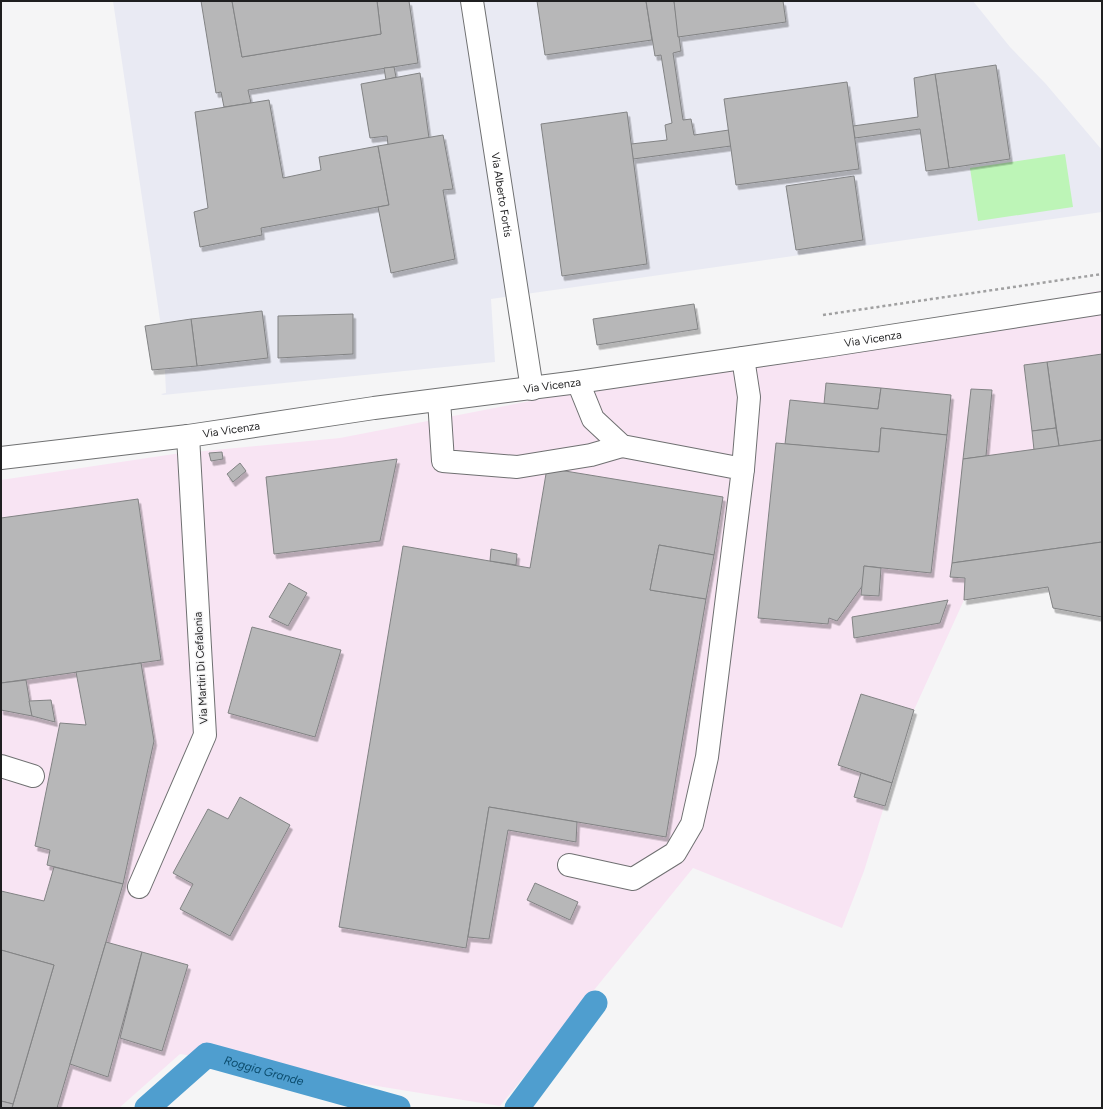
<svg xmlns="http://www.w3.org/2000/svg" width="1103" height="1109" font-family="Figtree,sans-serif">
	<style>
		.industrial { fill: #f8e4f3 }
		.built { fill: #e9eaf3 }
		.green { fill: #bdf5b7 }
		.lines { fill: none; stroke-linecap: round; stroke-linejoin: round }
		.canal { stroke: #4f9ecf; stroke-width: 25 }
		.building { fill: #b7b7b8; stroke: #828384; filter: url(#shadow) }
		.minor-casing { stroke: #6f7071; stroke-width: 24 }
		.path { stroke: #a0a0a1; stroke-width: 2.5; stroke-dasharray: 3 3; stroke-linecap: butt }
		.minor { stroke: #fff; stroke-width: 22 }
		.labels { text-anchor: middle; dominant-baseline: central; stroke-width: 3; stroke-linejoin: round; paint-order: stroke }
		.street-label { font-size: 11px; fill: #1f1f20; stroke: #f5f5f6 }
		.water-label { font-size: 12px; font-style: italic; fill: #0c4c6d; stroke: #f5f5f6 }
	</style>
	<defs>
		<filter id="shadow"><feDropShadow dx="2.5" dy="4.5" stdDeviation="0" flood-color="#0004"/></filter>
	</defs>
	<rect width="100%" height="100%" fill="#f5f5f6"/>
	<polygon class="industrial" points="1102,290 1102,617 1053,608 1048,587 964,600 914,710 864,871 842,928 693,868 500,1106 180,1054 119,1108 1,1108 1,480 174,454 340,438"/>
	<polygon class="built" points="113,1 973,1 1010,47 1045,83 1102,150 1102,212 491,299 495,362 163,395 161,394 166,393 164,347"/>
	<polygon class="green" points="1065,154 1073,207 978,221 970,168"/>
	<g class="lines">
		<g class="canal">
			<path id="s1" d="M147 1108 207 1055 398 1108"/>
			<polyline points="517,1108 595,1003"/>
		</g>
	</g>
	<g class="building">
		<polygon points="201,1 232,1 242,57 381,34 377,1 409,1 418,63 248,90 251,103 224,107 221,92 216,93"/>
		<polygon points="232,1 377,1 381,34 242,57"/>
		<polygon points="537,1 646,1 652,40 545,55"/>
		<polygon points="646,1 674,1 681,51 673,53 683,120 691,119 694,135 729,130 731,146 633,159 631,144 667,140 665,125 672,123 661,55 655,56"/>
		<polygon points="674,1 783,1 786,22 678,37"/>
		<polygon points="996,65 1010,159 949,168 935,74"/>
		<polygon points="394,67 396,77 386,80 384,68"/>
		<polygon points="420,73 429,138 388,145 387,136 370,138 361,84"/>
		<polygon points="935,74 949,168 926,171 920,129 855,138 853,126 918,117 914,78"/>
		<polygon points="847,82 859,169 736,185 724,99"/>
		<polygon points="269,100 283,178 321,170 319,157 378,146 389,205 261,228 262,235 200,247 194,212 208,208 195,112"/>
		<polygon points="627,112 647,264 562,276 541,124"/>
		<polygon points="443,135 453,189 443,190 455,259 391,273 378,207 389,205 378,146"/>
		<polygon points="854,176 863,240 796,250 786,186"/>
		<polygon points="694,304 698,329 597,345 593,319"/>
		<polygon points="262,311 268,358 197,366 191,319"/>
		<polygon points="353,314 353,354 278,358 278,316"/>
		<polygon points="191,319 197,366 152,370 145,326"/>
		<polygon points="1102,354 1102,440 1059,446 1047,362"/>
		<polygon points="1047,362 1056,428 1032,431 1024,365"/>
		<polygon points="826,383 881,388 878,409 824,404"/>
		<polygon points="881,388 951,395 947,435 881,428 879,452 785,444 790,400 878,409"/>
		<polygon points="971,389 992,390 986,456 963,459"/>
		<polygon points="881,428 947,435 931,573 864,566 863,585 837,621 829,618 828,624 758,618 776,443 879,452"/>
		<polygon points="1056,428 1059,446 1034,450 1032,431"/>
		<polygon points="1102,440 1102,542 952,563 963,459"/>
		<polygon points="222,452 223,459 211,461 209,453"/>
		<polygon points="397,459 380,541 274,554 266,477"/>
		<polygon points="240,463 246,471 233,482 227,474"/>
		<polygon points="547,468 723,497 714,555 659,545 650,590 706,599 666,837 489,807 466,948 339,927 403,546 530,568"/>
		<polygon points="138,499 161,660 1,683 1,518"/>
		<polygon points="1102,542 1102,617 1053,608 1048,587 964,600 965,578 950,577 952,563"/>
		<polygon points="659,545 714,555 706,599 650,590"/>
		<polygon points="491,549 517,554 516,565 490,561"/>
		<polygon points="864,566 881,568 879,596 861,595"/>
		<polygon points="289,583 307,593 288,626 269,617"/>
		<polygon points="948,600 940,623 854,638 852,617"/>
		<polygon points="252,627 341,650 315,737 228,713"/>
		<polygon points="141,663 154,741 123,884 47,865 50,850 35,846 60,723 86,725 76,672"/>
		<polygon points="26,680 32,716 1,710 1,683"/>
		<polygon points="861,694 914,710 892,783 838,765"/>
		<polygon points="51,700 55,722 32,716 29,701"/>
		<polygon points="861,773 892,783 885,806 854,797"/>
		<polygon points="240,797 290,825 230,936 180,909 193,884 173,873 208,809 228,819"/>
		<polygon points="489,807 577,822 576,842 508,830 489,939 468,937"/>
		<polygon points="54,867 123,884 57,1108 12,1108 54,965 1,950 1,891 44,901"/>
		<polygon points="535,883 578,902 570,920 527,900"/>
		<polygon points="106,942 142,952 108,1077 70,1064"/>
		<polygon points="1,950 54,965 13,1104 1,1101"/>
		<polygon points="142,952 188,965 162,1051 120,1038"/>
		<polygon points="1,1101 13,1104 12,1108 1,1108"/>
	</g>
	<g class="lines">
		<g class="minor-casing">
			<g id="minor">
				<path id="s2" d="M472 1 532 389"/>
				<polyline points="743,358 749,397 743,469"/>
				<polyline points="439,400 443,461 517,467 591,455 622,446"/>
				<path id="s3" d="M1 458 188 436 374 408 578 382 832 345 1102 303"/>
				<polyline points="1,766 33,776"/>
				<polyline points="569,865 633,879 675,853 692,824 707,757 743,469 622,446 593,419 578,382"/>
				<polyline points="139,887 205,735 188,436"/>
			</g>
		</g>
		<polyline class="path" points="823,315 1102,274"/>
		<use href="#minor" class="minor"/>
	</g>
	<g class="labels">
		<g class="street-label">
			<text stroke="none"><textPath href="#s2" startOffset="196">Via Alberto Fortis</textPath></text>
			<text stroke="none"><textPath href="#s3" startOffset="880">Via Vicenza</textPath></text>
			<text stroke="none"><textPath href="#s3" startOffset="556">Via Vicenza</textPath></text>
			<text stroke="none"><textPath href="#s3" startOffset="232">Via Vicenza</textPath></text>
			<text transform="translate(201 668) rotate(-93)">Via Martiri Di Cefalonia</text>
		</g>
		<g class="water-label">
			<text stroke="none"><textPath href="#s1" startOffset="139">Roggia Grande</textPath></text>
		</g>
	</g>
	<rect width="1103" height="1109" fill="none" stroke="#1f1f20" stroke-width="4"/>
</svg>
